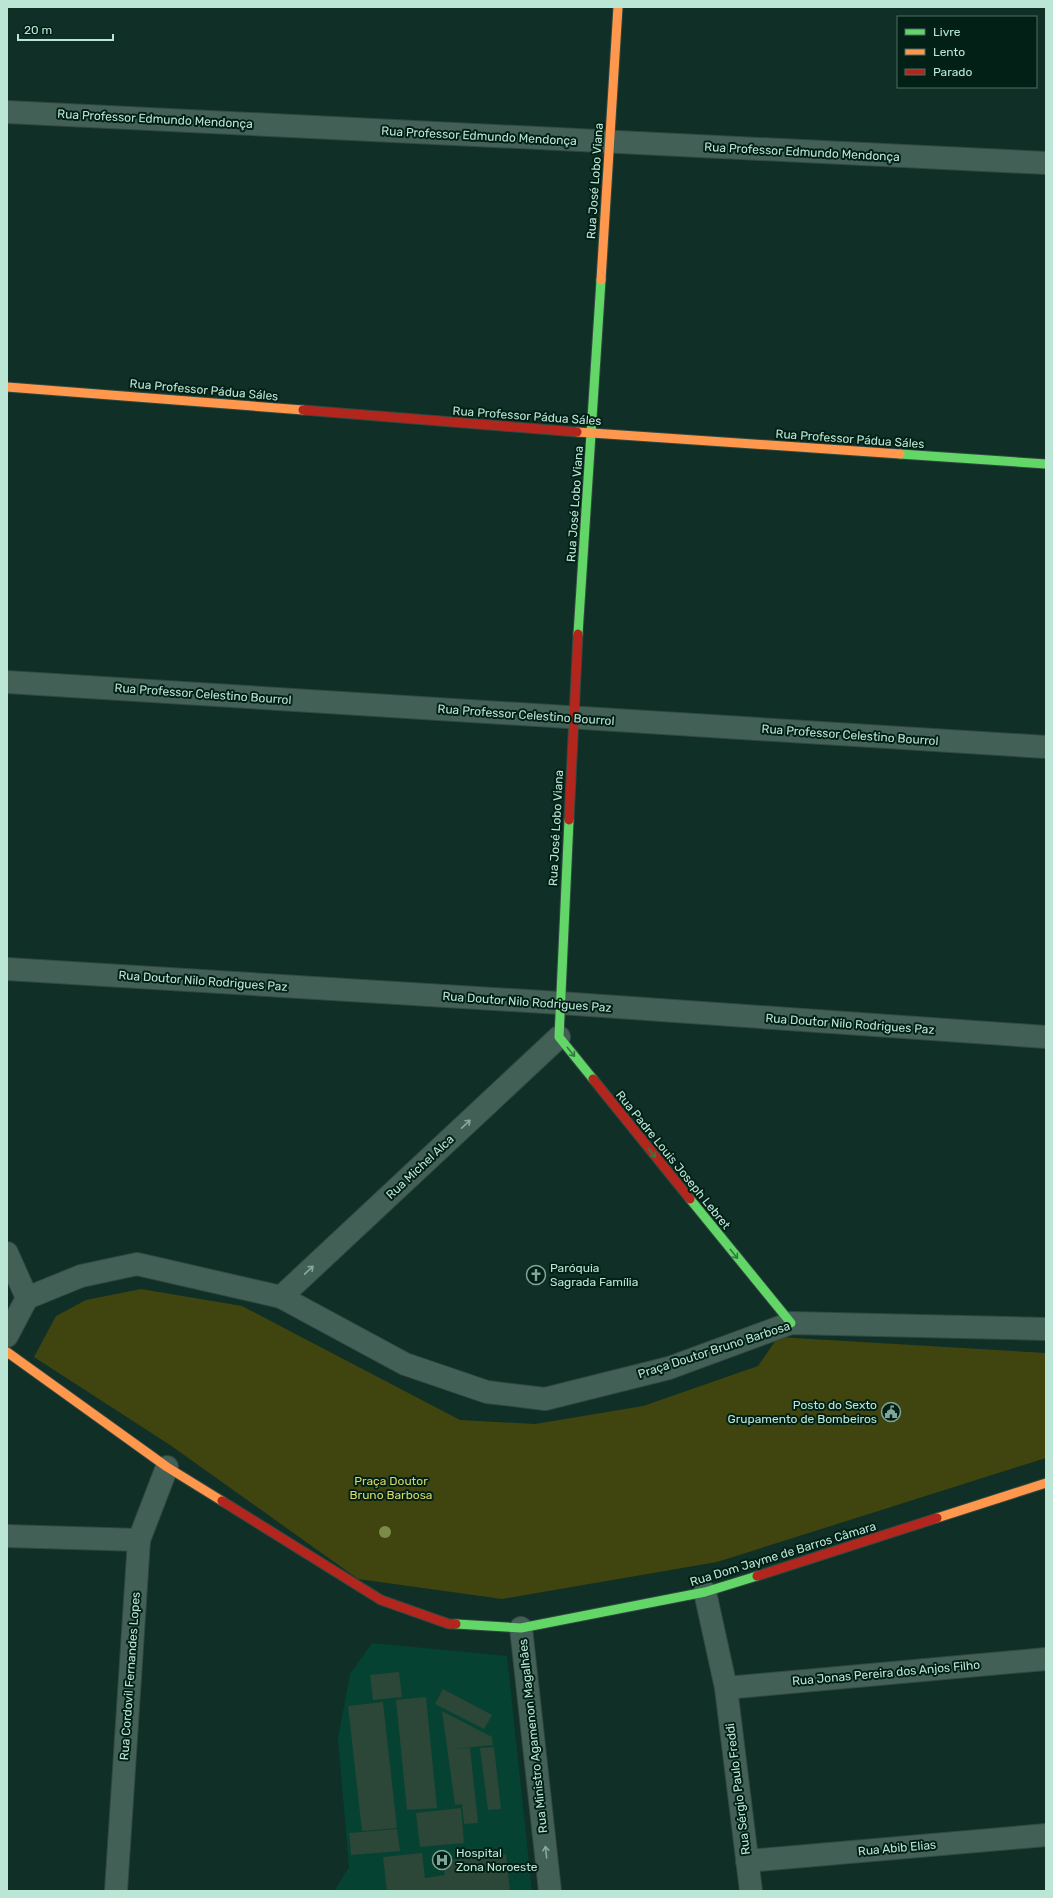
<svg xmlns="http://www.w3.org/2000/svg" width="1053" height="1898" font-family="Rubik,sans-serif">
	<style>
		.built { fill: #064231 }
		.green { fill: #40440e }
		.building { fill: #2c4638 }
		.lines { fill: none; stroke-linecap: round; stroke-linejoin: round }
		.street-casing { stroke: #314841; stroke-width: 24 }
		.fast-casing { stroke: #314841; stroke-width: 11 }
		.slow-casing { stroke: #314841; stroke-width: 11 }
		.jam-casing { stroke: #314841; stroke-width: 11 }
		.street { stroke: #436057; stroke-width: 22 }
		.fast { stroke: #63d668; stroke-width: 9 }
		.slow { stroke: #ff974d; stroke-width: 9 }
		.jam { stroke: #b3261e; stroke-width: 9 }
		.tree { fill: #7d8b49 }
		.oneway { stroke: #327b3f }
		.oneway2 { stroke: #85aa9c }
		.labels { text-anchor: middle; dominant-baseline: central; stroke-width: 4; stroke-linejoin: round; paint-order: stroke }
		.street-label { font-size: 12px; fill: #bbe6d5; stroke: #022016 }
		.poi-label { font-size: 12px; fill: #bbe6d5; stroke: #022016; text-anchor: start }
		.park-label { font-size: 12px; fill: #d7d665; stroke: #022016 }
	</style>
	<rect width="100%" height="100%" fill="#102f26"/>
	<polygon class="built" points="372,1643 507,1656 532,1891 334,1891 349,1867 338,1739 350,1674"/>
	<polygon class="green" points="141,1289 242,1306 460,1420 535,1424 643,1406 758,1366 778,1337 1046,1353 1046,1458 717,1562 502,1599 358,1579 170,1445 34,1357 56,1316 86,1300"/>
	<g class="building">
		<polygon points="399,1672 402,1697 373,1700 370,1675"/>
		<polygon points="443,1689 492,1715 484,1729 435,1704"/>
		<polygon points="426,1697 437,1808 407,1810 396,1700"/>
		<polygon points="383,1702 397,1828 362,1831 348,1706"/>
		<polygon points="442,1711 492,1737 493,1745 455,1749 470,1748 478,1823 464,1824 462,1804 455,1805"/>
		<polygon points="494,1747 501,1809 488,1810 480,1748"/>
		<polygon points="461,1808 464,1843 420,1847 416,1813"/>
		<polygon points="397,1829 400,1851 351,1855 349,1833"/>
		<polygon points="422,1853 425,1878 445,1875 443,1861 506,1854 510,1891 387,1891 383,1857"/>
	</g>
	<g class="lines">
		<g class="street-casing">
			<g id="street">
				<polyline points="7,112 1046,163"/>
				<polyline points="7,682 1046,747"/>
				<polyline points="7,969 560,1003 1046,1037"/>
				<polyline points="7,1253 27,1298"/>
				<polyline points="281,1297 559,1037"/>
				<polyline points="7,1336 27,1298 81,1276 137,1264 281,1297 405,1364 487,1392 545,1399 669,1368 791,1323 1046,1329"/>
				<polyline points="7,1536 139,1540"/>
				<polyline points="705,1592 726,1688 751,1891"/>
				<polyline points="521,1628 550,1891"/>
				<polyline points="726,1688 1046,1659"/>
				<polyline points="747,1861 1046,1835"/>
				<polyline points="116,1891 139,1540 167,1467"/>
			</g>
		</g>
		<g class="fast-casing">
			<g id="fast">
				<polyline points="900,454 1046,464"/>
				<polyline points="578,634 601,280"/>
				<polyline points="569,820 559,1037 593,1079"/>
				<polyline points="690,1199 791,1323"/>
				<polyline points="456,1624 521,1628 705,1592 757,1576"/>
			</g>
		</g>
		<g class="slow-casing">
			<g id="slow">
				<polyline points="601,280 618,7"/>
				<polyline points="7,387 303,410"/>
				<polyline points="577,432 900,454"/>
				<polyline points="7,1352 167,1467 222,1501"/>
				<polyline points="937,1518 1046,1483"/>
			</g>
		</g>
		<g class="jam-casing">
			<g id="jam">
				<polyline points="303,410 577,432"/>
				<polyline points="569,820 578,634"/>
				<polyline points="593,1079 690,1199"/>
				<polyline points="222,1501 381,1600 449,1624 456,1624"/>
				<polyline points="757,1576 937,1518"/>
			</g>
		</g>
		<use href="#street" class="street"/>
		<use href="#fast" class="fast"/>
		<use href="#slow" class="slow"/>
		<use href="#jam" class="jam"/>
	</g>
	<circle class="tree" cx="385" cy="1532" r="6"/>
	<defs><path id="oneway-shaft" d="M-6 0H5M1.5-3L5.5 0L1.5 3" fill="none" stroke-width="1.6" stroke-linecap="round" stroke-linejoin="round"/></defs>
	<g class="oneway">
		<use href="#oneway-shaft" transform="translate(571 1052) rotate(51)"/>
		<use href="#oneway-shaft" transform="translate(652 1153) rotate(51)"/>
		<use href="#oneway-shaft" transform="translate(734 1254) rotate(51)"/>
	</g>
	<g class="oneway2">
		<use href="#oneway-shaft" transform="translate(466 1124) rotate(-43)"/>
		<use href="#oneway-shaft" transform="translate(309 1270) rotate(-43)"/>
		<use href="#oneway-shaft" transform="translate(546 1852) rotate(-96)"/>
	</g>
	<defs>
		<g id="church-ring" transform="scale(1)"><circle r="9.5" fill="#022016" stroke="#7fa698" stroke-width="1.5"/><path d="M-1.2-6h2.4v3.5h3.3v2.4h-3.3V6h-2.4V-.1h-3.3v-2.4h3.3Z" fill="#7fa698"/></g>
		<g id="civic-ring" transform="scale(1)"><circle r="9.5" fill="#022016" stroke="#7fa698" stroke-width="1.5"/><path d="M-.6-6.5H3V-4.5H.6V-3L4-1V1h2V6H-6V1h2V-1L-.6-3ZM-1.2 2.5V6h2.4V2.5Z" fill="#7fa698"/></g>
		<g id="hospital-ring" transform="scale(1)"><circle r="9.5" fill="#022016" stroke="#7fa698" stroke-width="1.5"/><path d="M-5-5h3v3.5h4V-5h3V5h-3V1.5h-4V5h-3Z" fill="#7fa698"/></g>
	</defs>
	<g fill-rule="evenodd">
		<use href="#church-ring" x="536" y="1275"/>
		<use href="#civic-ring" x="891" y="1412"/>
		<use href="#hospital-ring" x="442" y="1860"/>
	</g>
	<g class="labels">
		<g class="street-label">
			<text transform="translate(155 119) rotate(3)">Rua Professor Edmundo Mendonça</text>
			<text transform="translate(479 136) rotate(3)">Rua Professor Edmundo Mendonça</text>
			<text transform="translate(802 152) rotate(3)">Rua Professor Edmundo Mendonça</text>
			<text transform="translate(595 181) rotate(-86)">Rua José Lobo Viana</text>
			<text transform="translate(204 390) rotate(5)">Rua Professor Pádua Sáles</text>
			<text transform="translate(527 416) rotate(4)">Rua Professor Pádua Sáles</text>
			<text transform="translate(850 439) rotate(4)">Rua Professor Pádua Sáles</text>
			<text transform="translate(575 504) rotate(-86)">Rua José Lobo Viana</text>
			<text transform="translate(203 694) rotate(4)">Rua Professor Celestino Bourrol</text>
			<text transform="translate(526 715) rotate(4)">Rua Professor Celestino Bourrol</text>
			<text transform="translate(850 735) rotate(4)">Rua Professor Celestino Bourrol</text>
			<text transform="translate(556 828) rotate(-87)">Rua José Lobo Viana</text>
			<text transform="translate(203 981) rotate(4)">Rua Doutor Nilo Rodrigues Paz</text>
			<text transform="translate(527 1002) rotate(4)">Rua Doutor Nilo Rodrigues Paz</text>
			<text transform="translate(850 1024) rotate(4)">Rua Doutor Nilo Rodrigues Paz</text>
			<text transform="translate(673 1160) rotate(51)">Rua Padre Louis Joseph Lebret</text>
			<text transform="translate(420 1167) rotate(-43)">Rua Michel Alca</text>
			<text transform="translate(714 1350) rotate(-18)">Praça Doutor Bruno Barbosa</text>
			<text transform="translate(783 1554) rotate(-17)">Rua Dom Jayme de Barros Câmara</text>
			<text transform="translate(886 1673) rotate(-5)">Rua Jonas Pereira dos Anjos Filho</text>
			<text transform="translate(130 1676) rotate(-86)">Rua Cordovil Fernandes Lopes</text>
			<text transform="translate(533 1736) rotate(-96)">Rua Ministro Agamenon Magalhães</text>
			<text transform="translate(738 1789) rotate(-97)">Rua Sérgio Paulo Freddi</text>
			<text transform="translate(897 1848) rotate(-5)">Rua Abib Elias</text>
		</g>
		<g class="poi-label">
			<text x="550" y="1268">Paróquia<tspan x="550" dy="14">Sagrada Família</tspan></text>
			<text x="877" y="1405" text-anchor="end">Posto do Sexto<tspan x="877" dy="14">Grupamento de Bombeiros</tspan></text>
			<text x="456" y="1853">Hospital<tspan x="456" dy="14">Zona Noroeste</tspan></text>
		</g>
		<g class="park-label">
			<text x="391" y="1481">Praça Doutor<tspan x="391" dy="14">Bruno Barbosa</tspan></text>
		</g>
	</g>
	<rect width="1053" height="1898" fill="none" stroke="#bbe6d5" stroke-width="16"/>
	<rect x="897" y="16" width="140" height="72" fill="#022016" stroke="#4c6f62"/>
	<rect x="905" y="29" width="20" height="6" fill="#63d668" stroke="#4c6f62"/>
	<text x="933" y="36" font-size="12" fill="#bbe6d5">Livre</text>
	<rect x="905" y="49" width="20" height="6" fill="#ff974d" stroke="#4c6f62"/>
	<text x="933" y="56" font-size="12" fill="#bbe6d5">Lento</text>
	<rect x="905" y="69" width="20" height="6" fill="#b3261e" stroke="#4c6f62"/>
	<text x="933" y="76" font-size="12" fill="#bbe6d5">Parado</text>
	<path d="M18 34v6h95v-6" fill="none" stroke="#bbe6d5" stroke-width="2"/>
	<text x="24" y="34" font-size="12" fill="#bbe6d5" stroke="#022016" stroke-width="3" paint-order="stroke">20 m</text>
</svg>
